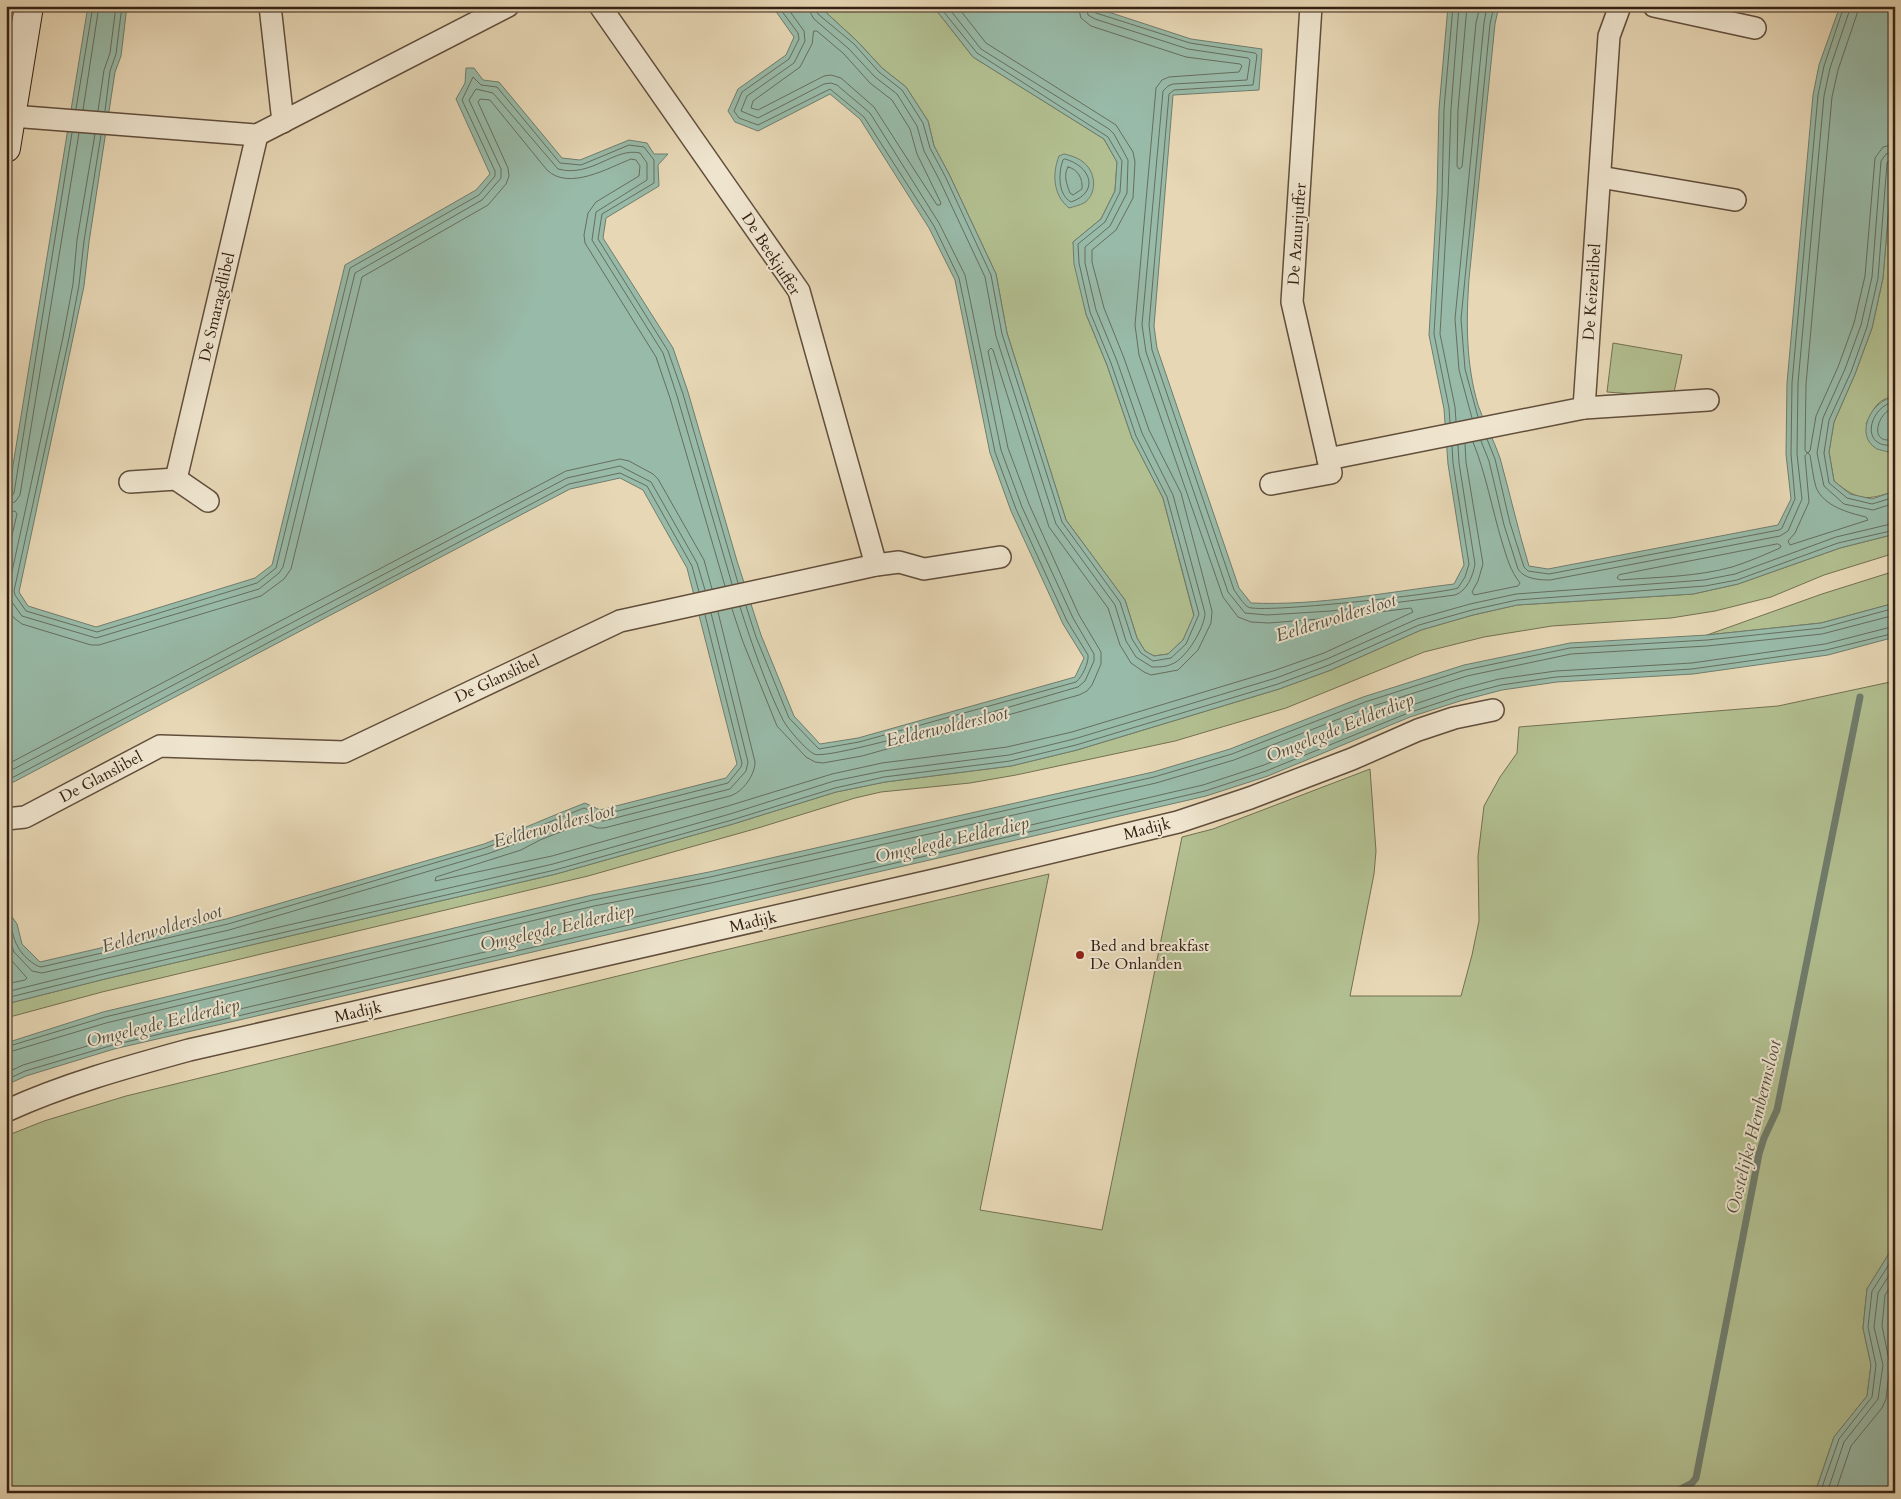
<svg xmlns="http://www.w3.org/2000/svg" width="1901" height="1499" font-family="Cardo,serif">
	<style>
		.green { fill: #b2bf90; stroke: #737052 }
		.water { fill: #98baa8; stroke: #707d6d }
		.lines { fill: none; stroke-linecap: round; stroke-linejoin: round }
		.shore { stroke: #666e5e; stroke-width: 1 }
		.stream { stroke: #707d6d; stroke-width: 7 }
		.street-casing { stroke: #614e3c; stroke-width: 24 }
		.secondary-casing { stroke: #342114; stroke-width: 30 }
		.street { stroke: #efe5cf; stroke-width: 21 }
		.secondary { stroke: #efe5cf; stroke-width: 28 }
		.poi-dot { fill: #8f2418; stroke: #efe5cf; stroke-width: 2 }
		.labels { text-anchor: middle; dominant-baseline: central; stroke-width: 4; stroke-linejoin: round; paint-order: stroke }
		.street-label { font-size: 16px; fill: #342114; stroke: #efe5cf }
		.poi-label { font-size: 16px; fill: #342114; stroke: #efe5cf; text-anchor: start }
		.water-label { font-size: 18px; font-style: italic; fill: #524f40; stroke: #efe5cf }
	</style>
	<rect width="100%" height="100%" fill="#e7d7b5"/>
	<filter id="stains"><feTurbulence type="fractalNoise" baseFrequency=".004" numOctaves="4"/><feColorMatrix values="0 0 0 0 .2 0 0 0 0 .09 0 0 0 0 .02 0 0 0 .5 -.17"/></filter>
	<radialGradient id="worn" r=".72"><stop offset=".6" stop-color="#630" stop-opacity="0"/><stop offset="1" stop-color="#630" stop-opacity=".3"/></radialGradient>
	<g class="green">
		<polygon points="819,6 933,6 973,57 1104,139 1117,162 1115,191 1101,219 1073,242 1086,314 1107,365 1132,438 1163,498 1194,616 1183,640 1168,654 1154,656 1145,651 1137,638 1125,600 1066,520 1007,333 996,274 949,174 934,146 928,121 906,87 882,68 857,41"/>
		<path d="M1895 132V397C1877 398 1873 410 1866 424L1888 452 1895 449V491C1866 501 1858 501 1834 481L1829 452 1834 422 1855 374 1872 328 1883 278Z"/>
		<polygon points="1613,343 1682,355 1673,397 1607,392"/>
		<polygon points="1895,534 1895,553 1824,575 1771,597 1715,611 1671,618 1552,626 1484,637 1424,652 1286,708 1175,741 1016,775 970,783 881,792 855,798 758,828 588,876 102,992 6,1018 6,1004 105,979 556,874 733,824 836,792 885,782 1011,766 1077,750 1279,689 1331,670 1421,630 1473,615 1517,605 1693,594 1738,584 1840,548"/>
		<polygon points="1895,571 1895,603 1821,623 1707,635 1822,594"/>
		<polygon points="1895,681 1895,1249 1890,1252 1867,1289 1863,1328 1871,1365 1867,1396 1834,1437 1815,1493 6,1493 6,1136 44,1121 126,1096 708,954 1049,874 980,1210 1102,1230 1182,837 1213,829 1370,769 1376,851 1374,874 1350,996 1461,996 1472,955 1479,921 1478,856 1484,806 1500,777 1517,753 1519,727 1778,706"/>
	</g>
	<g class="water">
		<path d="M88 6H127L121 56 115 72 89 242 84 286 19 592 28 606 96 627 255 578 272 565 345 265 476 190 490 174 456 99 465 83 466 68H474L483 80 499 82 562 158 580 160 629 140 647 143 654 154H668L658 165 659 186 606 218 603 238 673 348 688 392 737 561 761 635 794 716 820 744 858 738 1075 677 1084 658 1063 624 1011 511 990 453 955 280 929 228 860 119 830 94 758 131 735 122 728 111 738 89 786 55 794 37 772 6H819L857 41 882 68 906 87 928 121 934 146 949 174 996 274 1007 333 1066 520 1125 600 1137 638 1145 651 1154 656 1168 654 1183 640 1194 615 1163 498 1132 438 1107 365 1086 314 1074 264 1073 242 1101 219 1115 191 1117 162 1104 139 973 57 933 6H1090L1191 39 1262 49 1259 90 1173 95 1154 326 1157 348 1239 588 1251 603C1318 606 1388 592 1454 584L1464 565 1448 464 1444 409 1429 335 1437 195 1439 109 1448 6H1499L1495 24 1469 279C1466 322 1466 364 1478 405 1484 423 1494 440 1500 458 1510 494 1518 530 1529 566L1548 569 1778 525 1791 499 1786 454 1787 383 1813 95 1819 65 1840 6H1895V132L1883 278 1872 328 1855 374 1834 422 1829 452 1834 481 1850 494 1872 499 1895 491V534L1840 548 1738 584 1693 594 1517 605 1473 615 1421 630 1331 670 1279 689 1077 750 1011 766 885 782 836 792 733 824 556 874 105 979 6 1004V908L17 924 22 944 40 962 226 919 484 844C518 831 551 816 585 803L600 810 726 778 737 764 687 568 643 490 620 478 570 489 6 786V508Z"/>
		<path d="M1064 154C1073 156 1082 159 1088 167 1096 177 1096 195 1084 203 1080 205 1073 207 1069 208 1053 195 1052 174 1059 156Z"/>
		<path d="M1895 397V449L1888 452C1885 451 1880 450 1877 449 1853 435 1872 399 1895 397Z"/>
		<polygon points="1895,603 1895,637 1828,655 1693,674 1557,682 1502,690 1460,701 1410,717 1268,776 1206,796 114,1049 26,1076 6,1085 6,1043 103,1012 592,895 709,872 1153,772 1230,749 1363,697 1464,665 1570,643 1707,635 1821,623"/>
		<polygon points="1895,1249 1895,1493 1815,1493 1834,1437 1867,1396 1871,1365 1863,1328 1867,1289 1890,1252"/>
	</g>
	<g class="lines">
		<g class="shore">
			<path d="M809 6 810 12 814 19 849 49 875 77 897 94 917 126 924 151 939 179 985 277 996 336 1056 524 1115 605 1126 641 1136 657 1152 667C1159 667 1166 667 1172 664 1186 659 1205 627 1205 613L1173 495 1142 433 1117 361 1096 310 1085 263V247L1110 226 1127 193 1128 160 1114 134 1109 129 981 49 947 6"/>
			<polyline points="815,6 818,14 854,44 879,72 902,90 923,123 930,148 945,176 991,275 1002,334 1062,522 1120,602 1132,639 1141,653 1153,661 1171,658 1186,644 1199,614 1167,497 1136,436 1111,363 1090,312 1079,263 1078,244 1105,222 1120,192 1122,161 1108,137 977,53 939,6"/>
			<path d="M1086 6 1088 15 1095 19 1188 49 1248 58 1250 60 1247 80 1173 84 1168 86 1163 91 1142 325 1146 352 1228 592 1245 613 1267 615 1331 611 1455 595C1467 591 1473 576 1475 564L1459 463 1458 445"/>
			<path d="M1092 6 1093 11 1096 13 1190 43 1255 53 1257 55 1253 85 1174 90 1169 94 1149 325 1152 350 1234 590C1238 595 1243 604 1248 607 1259 614 1440 594 1458 588L1465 577 1469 564 1453 463 1452 446"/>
			<polyline points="1467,6 1458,110 1457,166 1459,169 1462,167 1476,23 1480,6"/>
			<polyline points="1858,6 1857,14 1838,70 1832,97 1806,384 1805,450 1807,453 1810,451 1816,416 1838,367 1854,323 1865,276 1875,158 1883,147 1895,144"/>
			<polygon points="814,31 817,31 844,54 870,83 892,100 910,129 917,154 941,203 940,205 937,205 874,107 841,78 831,75 824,76 758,110 751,108 753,101 800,67 812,44"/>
			<polyline points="76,109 93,6"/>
			<polyline points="83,110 99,6"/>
			<polyline points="98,111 104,70 110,53 116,6"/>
			<polyline points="105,111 110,71 116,54 122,6"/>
			<path d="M95 134 77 240 73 284 63 337 8 590 9 598 22 616 96 638 259 589 279 573 283 567 355 273 482 200 501 178V169L469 100 476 89 493 93 558 169C592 178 614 147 640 153L647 163V180L596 212 592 240 663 353 677 396 732 584"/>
			<polyline points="101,135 84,241 79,285 69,338 14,591 15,595 26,611 97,632 257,583 276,568 350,268 479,195 495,176 495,171 462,100 473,77 481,85 497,87 560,163 581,165 629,145 644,147 654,160 654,183 602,214 598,239 668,351 683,394 738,583"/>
			<polyline points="1895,152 1886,154 1881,161 1872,277 1861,325 1845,369 1823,418 1817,453 1824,486 1844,504 1873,510 1895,503"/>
			<polyline points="1895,158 1890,159 1887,163 1878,278 1867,327 1851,372 1829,420 1824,453 1829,483 1847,498 1872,504 1895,497"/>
			<path d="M1065 159C1091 166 1100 192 1071 202 1058 195 1058 173 1063 160Z"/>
			<path d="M1068 167C1078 169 1083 179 1082 189L1073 195 1070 193C1067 185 1063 175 1068 167Z"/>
			<path d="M1895 402C1870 404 1857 450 1895 445"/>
			<path d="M1895 408C1880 409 1869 439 1887 440 1889 440 1892 439 1895 439"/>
			<polyline points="1478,417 1465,369 1461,319 1490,24 1494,6"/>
			<polyline points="1472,418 1459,370 1455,319 1484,23 1487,6"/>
			<polyline points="1456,421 1455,407 1440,334 1448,196 1451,109 1459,6"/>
			<polyline points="1450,423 1449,408 1434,334 1442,196 1444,109 1453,6"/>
			<polyline points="1487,439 1495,459 1510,523 1524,567 1528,571 1549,574 1779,530 1782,528 1795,499 1791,454 1792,383 1818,95 1824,66 1844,6"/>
			<path d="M1481 441 1489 461 1504 525 1518 569C1524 579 1539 580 1550 580L1780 536 1788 531 1802 499 1797 454 1798 383 1824 96 1830 68 1851 6"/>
			<path d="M1465 444 1466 462 1483 564 1478 581 1472 592 1474 595 1518 586 1520 583C1510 570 1507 558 1502 542 1492 509 1486 474 1473 442"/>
			<path d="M1808 453 1810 455C1812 466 1813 477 1816 487 1823 506 1849 513 1866 517L1868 520 1790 545 1788 541 1795 533 1809 502 1805 456Z"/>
			<polyline points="6,498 11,497 14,493 72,133"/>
			<polyline points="6,504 15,502 20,495 79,133"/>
			<polyline points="6,512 15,511 17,514 6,561"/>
			<path d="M1778 544 1781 546 1780 548C1764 555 1748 562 1732 567 1696 577 1657 577 1620 580L1617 578 1619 575Z"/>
			<path d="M746 606 756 637 789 718 819 749 859 742 1076 682C1082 677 1089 663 1088 655L1067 621 1016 509 995 452 959 278 934 226 864 117 830 89 758 125 739 118 734 111 742 92 789 59 799 39 798 33 778 6"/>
			<path d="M6 607 14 618 22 624 91 645H99L261 596 284 579 291 569 362 277 488 205 506 184 509 176 508 168 478 102 480 99 490 100 547 170C569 191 608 168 631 159L636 160 640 166 639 176 596 202 588 213 584 235 585 243 656 357 670 398 725 586"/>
			<path d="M740 607C752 644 766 686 783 720 787 728 806 750 814 754 828 762 1046 696 1078 687L1085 681 1094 661V654L1073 618 1022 507 1001 450 965 275 939 223 870 113 837 85 831 83 824 84 758 118 741 111 747 96 794 63 805 41 804 31 786 6"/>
			<polyline points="732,609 743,642 777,726 806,757 815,762 823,763 862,756 1079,695 1087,691 1092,685 1101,664 1101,652 1079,615 1029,504 1008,448 988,351 991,348 993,350 1049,527 1108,608 1120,645 1131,663 1144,672 1151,675 1178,670 1198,650 1211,623 1212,611 1181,493 1149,430 1124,358 1104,308 1092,262 1092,250 1116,230 1133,198 1135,162 1133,152 1116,125 986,43 957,6"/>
			<path d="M718 612 755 762C755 775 743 792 730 796L604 828H597L583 823 540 840 521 850 436 877 435 881 552 856 728 806 832 774 882 763 1007 747 1072 732 1273 671 1324 653 1413 612 1411 608 1331 618 1269 623 1251 622 1238 617 1223 597 1139 355 1135 325 1156 88 1162 80 1169 77 1239 72 1242 66 1240 64 1186 57 1091 26 1081 18 1078 6"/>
			<polyline points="6,765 566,471 620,459 629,461 653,474 658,479 704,560 712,589"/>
			<polyline points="6,773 567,478 620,466 651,482 697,563 705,590"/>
			<polyline points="6,781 569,484 620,473 647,486 692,566 699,592"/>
			<path d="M6 917C13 928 12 937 18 947 21 954 34 966 41 967L228 924 485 848C519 836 550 821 584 808L602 815 728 783 741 767 742 763 705 615"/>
			<path d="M6 929 14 952 32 971 42 973 229 930 487 854C520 843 551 828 584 815L597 820 603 821 730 789 746 771 748 762 711 613"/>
			<polyline points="6,954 27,978 25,980 6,984"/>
			<polyline points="6,992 102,968 553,864 730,814 834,781 883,771 1009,755 1074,739 1276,678 1327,659 1417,619 1470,604 1516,594 1704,580 1735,574 1836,537 1895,523"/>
			<polyline points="6,998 103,974 555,870 732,820 835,788 884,777 1010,761 1076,745 1278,684 1329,665 1419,625 1472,610 1517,600 1705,586 1737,580 1838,543 1895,530"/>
			<polyline points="6,1047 105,1017 593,900 710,877 1154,777 1232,754 1365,702 1465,670 1570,648 1707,640 1822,628 1895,608"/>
			<polyline points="6,1053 106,1023 594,906 711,883 1156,783 1234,760 1367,708 1467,676 1571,654 1707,646 1822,634 1895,615"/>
			<polyline points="6,1073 23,1065 111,1039 1203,785 1264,765 1406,707 1457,690 1499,679 1556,671 1692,663 1825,644 1895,626"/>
			<polyline points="6,1080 25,1071 113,1045 1205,791 1266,771 1408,713 1459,696 1501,685 1556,677 1692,669 1826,650 1895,633"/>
			<polyline points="1820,1493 1839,1439 1872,1397 1876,1365 1868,1327 1872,1291 1895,1255"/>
			<polyline points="1827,1493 1844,1442 1878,1399 1883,1365 1874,1327 1878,1293 1895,1266"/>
			<polyline points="1835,1493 1851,1446 1882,1408 1886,1399 1890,1365 1882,1326 1885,1295 1895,1280"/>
		</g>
		<polyline class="stream" points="1673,1493 1692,1483 1696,1478 1759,1154 1764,1138 1777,1110 1860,697"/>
		<g class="street-casing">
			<g id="street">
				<polyline points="270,6 283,122"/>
				<polyline points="600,6 799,291 876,565"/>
				<polyline points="1311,6 1292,302 1328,459"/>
				<polyline points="1654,6 1755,28"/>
				<polyline points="12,116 257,135 508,6"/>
				<polyline points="1600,177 1735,200"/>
				<polyline points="1584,408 1708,400"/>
				<polyline points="176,479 257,135"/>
				<polyline points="130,482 176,479 208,501"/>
				<polyline points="1271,484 1331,473 1328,459 1584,408 1609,36 1620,6"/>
				<polyline points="6,819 25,817 160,746 344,752 620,621 876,565 899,562 924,569 1000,557"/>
				<path d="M6 1111C65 1084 127 1067 189 1050L943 878 1178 822 1250 798 1352 759 1418 730 1454 718 1493 710"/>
			</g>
		</g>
		<g class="secondary-casing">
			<polyline id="secondary" points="6,148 29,6"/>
		</g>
		<use href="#street" class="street"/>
		<use href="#secondary" class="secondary"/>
	</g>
	<circle class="poi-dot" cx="1080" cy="955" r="5"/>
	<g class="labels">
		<g class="street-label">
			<text transform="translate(1297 234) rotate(-86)">De Azuurjuffer</text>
			<text transform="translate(771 254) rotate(57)">De Beekjuffer</text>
			<text transform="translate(1592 292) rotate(-86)">De Keizerlibel</text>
			<text transform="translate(217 307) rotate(-77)">De Smaragdlibel</text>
			<text transform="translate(497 679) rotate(-25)">De Glanslibel</text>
			<text transform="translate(101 777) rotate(-28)">De Glanslibel</text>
			<text transform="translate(1147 829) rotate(-14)">Madijk</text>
			<text transform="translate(753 922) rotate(-13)">Madijk</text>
			<text transform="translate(358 1012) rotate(-13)">Madijk</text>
		</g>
		<g class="poi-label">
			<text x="1090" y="946">Bed and breakfast<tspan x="1090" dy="18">De Onlanden</tspan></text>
		</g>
		<g class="water-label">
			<text transform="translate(1336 618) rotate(-17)">Eelderwoldersloot</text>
			<text transform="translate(947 727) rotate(-13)">Eelderwoldersloot</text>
			<text transform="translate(1340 728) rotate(-22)">Omgelegde Eelderdiep</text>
			<text transform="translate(554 826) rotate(-15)">Eelderwoldersloot</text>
			<text transform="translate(952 840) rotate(-13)">Omgelegde Eelderdiep</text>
			<text transform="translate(557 928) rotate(-13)">Omgelegde Eelderdiep</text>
			<text transform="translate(162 929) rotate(-17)">Eelderwoldersloot</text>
			<text transform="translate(163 1023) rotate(-14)">Omgelegde Eelderdiep</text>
			<text transform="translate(1754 1127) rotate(-76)">Oostelijke Hembermsloot</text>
		</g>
	</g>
	<rect width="1901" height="1499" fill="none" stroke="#e7d7b5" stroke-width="25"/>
	<rect x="8" y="8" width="1886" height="1484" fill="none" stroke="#342114" stroke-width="2.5"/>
	<rect x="12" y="12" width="1876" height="1474" fill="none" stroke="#342114"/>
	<rect width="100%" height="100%" filter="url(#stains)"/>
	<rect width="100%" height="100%" fill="url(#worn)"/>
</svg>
